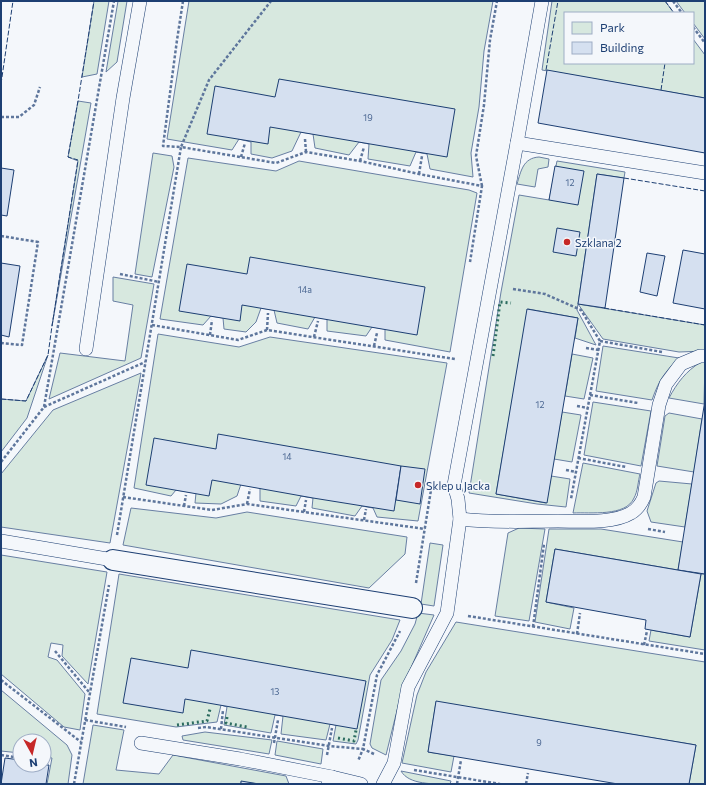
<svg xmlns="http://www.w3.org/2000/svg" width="706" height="785" font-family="Commissioner,sans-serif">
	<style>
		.green { fill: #d7e8df; stroke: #687fa3 }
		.building { fill: #d5e0f0; stroke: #1d3f73 }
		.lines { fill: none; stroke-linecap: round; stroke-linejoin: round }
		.service-casing { stroke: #1d3f73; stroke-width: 14 }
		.pedestrian-casing { stroke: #1d3f73; stroke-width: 22 }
		.path { stroke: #5e769c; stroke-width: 2.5; stroke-dasharray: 3 2; stroke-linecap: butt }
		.service { stroke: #f4f7fb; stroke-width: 13 }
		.pedestrian { stroke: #f4f7fb; stroke-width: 20 }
		.hedge { stroke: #2c6c60; stroke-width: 3; stroke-dasharray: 2 3; stroke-linecap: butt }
		.fence { stroke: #1d3f73; stroke-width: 1; stroke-dasharray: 5 2; stroke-linecap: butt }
		.poi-dot { fill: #c62828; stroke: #f4f7fb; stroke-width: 1.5 }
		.labels { text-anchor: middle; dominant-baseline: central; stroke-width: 3; stroke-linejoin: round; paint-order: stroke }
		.number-label { font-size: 9px; fill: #4b6792 }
		.poi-label { font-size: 11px; fill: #1d3f73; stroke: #f4f7fb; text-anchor: start }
	</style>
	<rect width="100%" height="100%" fill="#f4f7fb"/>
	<g class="green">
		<polygon points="94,1 109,1 97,74 82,77"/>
		<polygon points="118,1 127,1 117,62 106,72"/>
		<polygon points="189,1 493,1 484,51 479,107 471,153 473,177 430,169 427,154 416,152 410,166 368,159 369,144 359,142 349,155 315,148 313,134 301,132 292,151 272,158 251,154 251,142 239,139 232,150 167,139"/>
		<polygon points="552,1 665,1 674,13 565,13 565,63 693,63 693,39 705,55 705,98 542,70"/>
		<polygon points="676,1 705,1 705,39 693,23 693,13 685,13"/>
		<polygon points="78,101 91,103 52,326 78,161 68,157"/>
		<polygon points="153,153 172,156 174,167 152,277 135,274"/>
		<path d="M539 157 549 159 548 167 538 169 535 187 517 184C521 171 523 158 539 157Z"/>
		<polygon points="188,158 276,171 299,161 469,190 477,193 450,352 385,340 385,329 372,327 366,336 327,331 327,319 315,317 308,329 277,323 274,310 261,308 256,322 246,332 224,329 223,318 211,316 203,325 160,319"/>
		<polygon points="557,161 625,172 624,178 597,174 578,304 705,325 705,351 679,352 603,339 578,304 577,310 596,345 575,338 578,318 528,309 496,494 546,503 551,476 570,479 566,507 537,504 469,493 501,292 519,195 549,200"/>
		<polygon points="113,277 154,284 141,358 49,399 60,353 125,361 133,305 113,301"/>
		<polygon points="158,334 239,347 270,337 447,363 418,521 377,517 373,508 362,506 355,516 312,508 313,498 301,496 296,506 260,501 260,488 241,484 237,496 221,504 195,503 196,493 176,490 171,496 134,488"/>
		<path d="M603 346 679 358C664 373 659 380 652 400L596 391Z"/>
		<polygon points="572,354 593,358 584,399 565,396"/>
		<polygon points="48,355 27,418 1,452 1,399 26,401"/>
		<path d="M701 362H705L704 404 669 398C677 383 686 371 701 362Z"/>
		<polygon points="141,373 110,543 1,527 1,474 53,410"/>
		<polygon points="593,402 651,411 641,466 584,455"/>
		<polygon points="562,412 581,415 572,462 554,459"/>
		<polygon points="669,413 702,419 694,472 657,466 665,416"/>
		<path d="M583 463 640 474C638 481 638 491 634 498 626 517 590 512 573 513Z"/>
		<polygon points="659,481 692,484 685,527 651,522 647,511 656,483"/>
		<polygon points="131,508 216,518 247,512 407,537 405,554 369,588 123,545"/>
		<polygon points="519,528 545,529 529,621 495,616 508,533"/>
		<polygon points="549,529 601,529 683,542 678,570 555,549 546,602 574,608 570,629 535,622"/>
		<polygon points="430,543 443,545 434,606 421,604"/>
		<polygon points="1,555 107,572 88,684 62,656 63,645 51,643 48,657 57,660 85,694 80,730 64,727 1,674"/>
		<polygon points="119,574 400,620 392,640 370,675 358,740 356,744 333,741 336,725 330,724 326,740 281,734 283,716 275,715 271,733 224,725 227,707 221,705 217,722 176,727 97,714"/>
		<polygon points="701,574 705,574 705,650 649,641 651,630 690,637"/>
		<polygon points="418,613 434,615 403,686 386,755 372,748 370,744 381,680 401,651 415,624"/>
		<polygon points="456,622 705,662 705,784 689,784 696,745 436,702 428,752 454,756 451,772 402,763 417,695 426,672"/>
		<polygon points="1,690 67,745 72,755 68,784 47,784 52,758 44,757 44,741 20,741 20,753 1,751"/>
		<polygon points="93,725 124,730 116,770 159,774 173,755 286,776 289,784 259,784 241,782 241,784 83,784"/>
		<polygon points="205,732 272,740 269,754 183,740 182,736"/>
		<polygon points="277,741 323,749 321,764 275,755"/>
		<path d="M401 771 451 781 450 784C434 784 409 785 401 771Z"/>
	</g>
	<g class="building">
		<polygon points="547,70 705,98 705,153 538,123"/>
		<polygon points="279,79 455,109 447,157 270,127 268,144 207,134 215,86 275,97"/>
		<polygon points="555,166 584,171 578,205 549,200"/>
		<polygon points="1,168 14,170 7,216 1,215"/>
		<polygon points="597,174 624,178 605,308 578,304"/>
		<polygon points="557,228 580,232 576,256 553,252"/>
		<polygon points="683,250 705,254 705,309 673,303"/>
		<polygon points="647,253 665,256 657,296 640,292"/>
		<polygon points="250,257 425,287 417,335 242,305 240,321 179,311 187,264 247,274"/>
		<polygon points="1,263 20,266 9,337 1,335"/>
		<polygon points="527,309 578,318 547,503 496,494"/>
		<polygon points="705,400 705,574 678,570"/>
		<polygon points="218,434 401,466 394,511 313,498 212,480 209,496 146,485 154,438 216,449"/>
		<polygon points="401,466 425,469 420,504 396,500"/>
		<polygon points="555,549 701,574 690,637 645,629 646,620 546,602"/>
		<polygon points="191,650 366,681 357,729 185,699 183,713 123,703 131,658 188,668"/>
		<polygon points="436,701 696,745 689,784 618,784 428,752"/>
		<polygon points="5,758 20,760 20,765 49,765 46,784 1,784"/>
		<polygon points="241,781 259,784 241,784"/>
	</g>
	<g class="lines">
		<g class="service-casing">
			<g id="service">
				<polyline points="517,143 705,173"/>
				<polyline points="86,349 123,98 140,1"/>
				<path d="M460 519C493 523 525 521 558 521 579 521 613 524 631 513 638 509 641 504 644 497L659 405 666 384 681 364 700 356H705"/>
				<polyline points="1,541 113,560"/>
				<polyline points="141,743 240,759 332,777"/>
				<polyline points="328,784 332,777 361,784"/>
				<polyline points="383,784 394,763 408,687 447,613 460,519 458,499 454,485 517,143 542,1"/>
			</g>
		</g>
		<g class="pedestrian-casing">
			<polyline id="pedestrian" points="113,560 412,608"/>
		</g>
		<g class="path">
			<polyline points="183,1 177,40 163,146 181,147 209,80 271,1"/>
			<polyline points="673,1 682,13"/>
			<polyline points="693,27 705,43"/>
			<polyline points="1,117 19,117 34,105 40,87"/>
			<polyline points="305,139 306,152"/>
			<polyline points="241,157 245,143"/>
			<polyline points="360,161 364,147"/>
			<polyline points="419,174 422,156"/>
			<polyline points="482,186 476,156 484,105 490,40 497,1"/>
			<polyline points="1,236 38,242 22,345 1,343"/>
			<polyline points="120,274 159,282"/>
			<polyline points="513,289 545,294 581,310 600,341 571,499"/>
			<polyline points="152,325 238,340 267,330 455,359"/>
			<polyline points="267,330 268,313"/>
			<polyline points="210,335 212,320"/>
			<polyline points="314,337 318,321"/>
			<polyline points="600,341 662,352"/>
			<polyline points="374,346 377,333"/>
			<polyline points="586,348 599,350"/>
			<polyline points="590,395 638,403"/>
			<polyline points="577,406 588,408"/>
			<polyline points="44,407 145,362"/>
			<polyline points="578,458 626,467"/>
			<polyline points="1,462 44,407 114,1"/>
			<polyline points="566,470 576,472"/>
			<polyline points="123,497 212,510 247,504 425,529"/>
			<polyline points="247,504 250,489"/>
			<polyline points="184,506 186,495"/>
			<polyline points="304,512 306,500"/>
			<polyline points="364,520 366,509"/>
			<polyline points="648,529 665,532"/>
			<polyline points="117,535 181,147 276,163 306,152 360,161 419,174 482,186 470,262"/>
			<polyline points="416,583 431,490"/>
			<polyline points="468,616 705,654"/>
			<polyline points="533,627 544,544"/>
			<polyline points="577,634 580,613"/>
			<polyline points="644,645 647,631"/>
			<polyline points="55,651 89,692"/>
			<polyline points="1,680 81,742"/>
			<polyline points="85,720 126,727"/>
			<polyline points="198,728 206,727 329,746 363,749 358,761"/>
			<polyline points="221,729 223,710"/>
			<polyline points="274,743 278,720"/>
			<polyline points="374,754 363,749 377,675 400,631"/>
			<polyline points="1,755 20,758"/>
			<polyline points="327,755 332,728"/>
			<polyline points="44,762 47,762"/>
			<polyline points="414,770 500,784"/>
			<polyline points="74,784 109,585"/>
			<polyline points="457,784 461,760"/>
			<polyline points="526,784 528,773"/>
		</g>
		<use href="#service" class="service"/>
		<use href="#pedestrian" class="pedestrian"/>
		<g class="hedge">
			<polyline points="493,356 500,302 511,303"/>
			<polyline points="227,717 226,723 247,727"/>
			<polyline points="177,725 207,721 210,709"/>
			<polyline points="338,738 354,741 356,730"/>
		</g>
		<g class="fence">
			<polyline points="665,1 674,13"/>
			<polyline points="546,70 558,1"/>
			<polyline points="1,84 13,1"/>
			<polyline points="661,90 665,63"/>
			<polyline points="624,178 705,191"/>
			<polyline points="604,308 705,325"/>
			<polyline points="1,399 26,401 48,355 52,326 78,160 68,157 78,101 94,1"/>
		</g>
	</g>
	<g class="poi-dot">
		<circle cx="567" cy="242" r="4"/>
		<circle cx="418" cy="485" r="4"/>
	</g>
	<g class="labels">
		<g class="number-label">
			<text x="368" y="117">19</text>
			<text x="570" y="182">12</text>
			<text x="305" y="289">14a</text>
			<text x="540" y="404">12</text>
			<text x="287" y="456">14</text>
			<text x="275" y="691">13</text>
			<text x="539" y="742">9</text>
		</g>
		<g class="poi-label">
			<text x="575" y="242">Szklana 2</text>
			<text x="426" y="485">Sklep u Jacka</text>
		</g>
	</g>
	<rect width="706" height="785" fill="none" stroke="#1d3f73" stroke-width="4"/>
	<rect x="564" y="12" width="130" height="52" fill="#f4f7fb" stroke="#9eadc5"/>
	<rect x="572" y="22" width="20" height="12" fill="#d7e8df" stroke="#9eadc5"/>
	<text x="600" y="32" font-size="12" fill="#1d3f73">Park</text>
	<rect x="572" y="42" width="20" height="12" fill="#d5e0f0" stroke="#9eadc5"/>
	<text x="600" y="52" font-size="12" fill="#1d3f73">Building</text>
	<g transform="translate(32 753) rotate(172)"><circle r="19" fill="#f4f7fb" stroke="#9eadc5"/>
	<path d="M0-3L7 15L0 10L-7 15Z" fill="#c62828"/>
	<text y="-6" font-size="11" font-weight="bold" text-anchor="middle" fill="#1d3f73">N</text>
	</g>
</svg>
